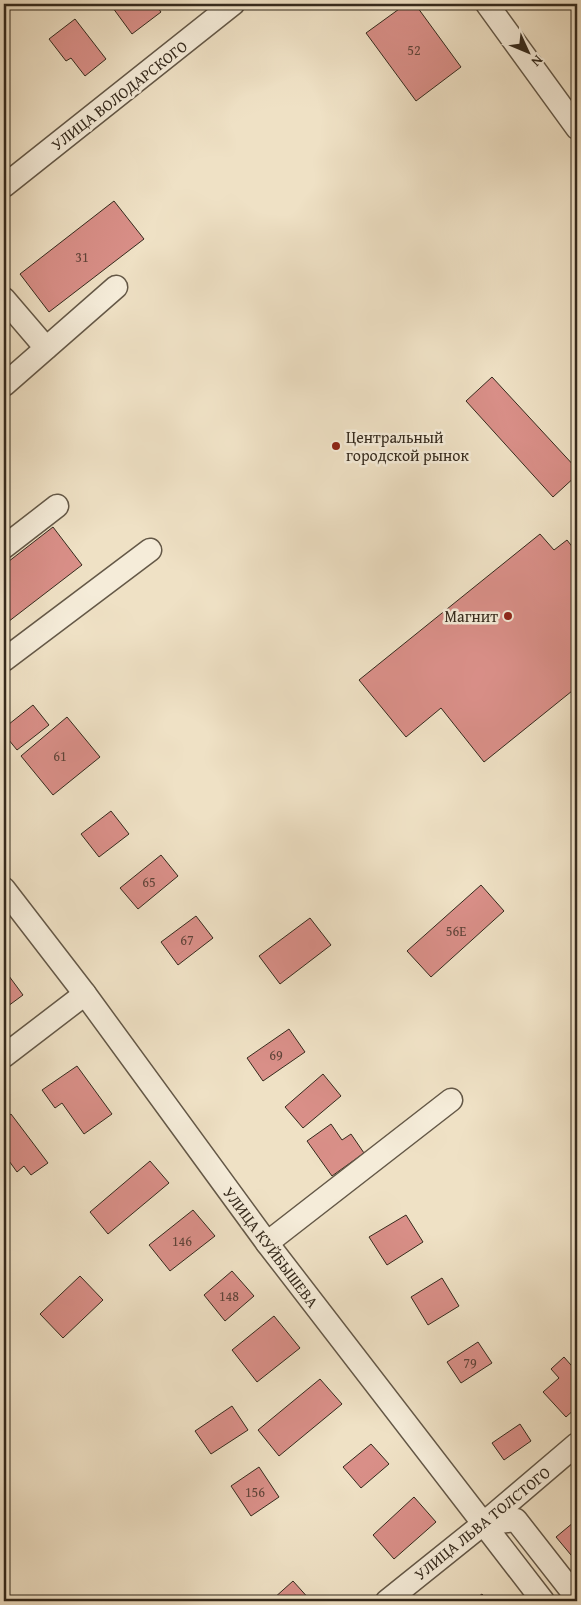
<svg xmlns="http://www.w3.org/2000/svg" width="581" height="1605" font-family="'Gentium Book Plus',serif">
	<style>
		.building { fill: #d98f88; stroke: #352a1d }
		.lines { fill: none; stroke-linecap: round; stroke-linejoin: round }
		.minor-casing { stroke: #645847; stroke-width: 25 }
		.minor { stroke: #f5ecd9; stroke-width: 22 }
		.poi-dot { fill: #8f2418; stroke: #f5ecd9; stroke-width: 2 }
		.labels { text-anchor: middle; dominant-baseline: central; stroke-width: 5; stroke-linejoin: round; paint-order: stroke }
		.number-label { font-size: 14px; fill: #5e4338 }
		.street-label { font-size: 16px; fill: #352a1d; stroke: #f5ecd9 }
		.poi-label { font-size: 16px; fill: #352a1d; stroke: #f5ecd9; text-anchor: start }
	</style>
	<rect width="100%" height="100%" fill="#efe1c5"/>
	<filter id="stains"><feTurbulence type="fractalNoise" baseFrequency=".004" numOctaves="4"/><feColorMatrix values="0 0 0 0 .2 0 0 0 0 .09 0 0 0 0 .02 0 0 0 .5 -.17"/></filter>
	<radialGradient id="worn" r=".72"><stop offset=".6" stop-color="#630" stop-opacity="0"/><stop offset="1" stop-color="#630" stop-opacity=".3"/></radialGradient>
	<g class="building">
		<polygon points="110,4 155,4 161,12 132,34"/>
		<polygon points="406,4 415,4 461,67 416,101 366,33"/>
		<polygon points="75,19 106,59 85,76 71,58 66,61 49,39"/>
		<polygon points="114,201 144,239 49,312 20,274"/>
		<polygon points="492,377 577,469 577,475 553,497 466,401"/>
		<polygon points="53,527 82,565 4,625 4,565"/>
		<polygon points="540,534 554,550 567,540 577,553 577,687 484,762 441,708 406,737 359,680"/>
		<polygon points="33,705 49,725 17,750 4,734 4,728"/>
		<polygon points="67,717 100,757 53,795 21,756"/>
		<polygon points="111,811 129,834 99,857 81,834"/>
		<polygon points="161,855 178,876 138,909 120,888"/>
		<polygon points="481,885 504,911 431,977 407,951"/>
		<polygon points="196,916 213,938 178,965 161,942"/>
		<polygon points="310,918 331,945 280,984 259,956"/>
		<polygon points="6,972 23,995 4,1009 4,974"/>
		<polygon points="289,1029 305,1052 263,1081 247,1058"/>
		<polygon points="77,1066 112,1114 84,1134 62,1103 55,1108 42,1090"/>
		<polygon points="323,1074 341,1096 303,1128 285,1107"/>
		<polygon points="11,1114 48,1163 31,1175 24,1166 17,1172 4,1154 4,1120"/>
		<polygon points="331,1124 342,1140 351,1134 364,1153 332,1176 307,1141"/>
		<polygon points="150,1161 169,1183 108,1234 90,1212"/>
		<polygon points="193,1210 215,1236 170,1271 149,1245"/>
		<polygon points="406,1215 423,1242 387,1265 369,1237"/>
		<polygon points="232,1271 254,1296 225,1321 204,1295"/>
		<polygon points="80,1276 103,1300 63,1338 40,1314"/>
		<polygon points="442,1278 459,1306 428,1325 411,1297"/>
		<polygon points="274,1316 300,1348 257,1382 232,1350"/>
		<polygon points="478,1342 492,1363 461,1383 447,1362"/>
		<polygon points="564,1357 577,1372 577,1407 566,1417 543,1392 559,1378 551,1369"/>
		<polygon points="320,1379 342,1404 279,1456 258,1430"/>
		<polygon points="232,1406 248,1430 211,1454 195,1431"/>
		<polygon points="520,1424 531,1441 504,1460 492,1443"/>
		<polygon points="371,1444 389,1464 361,1488 343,1467"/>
		<polygon points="259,1467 279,1497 251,1516 231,1486"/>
		<polygon points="414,1497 436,1522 394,1559 373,1535"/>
		<polygon points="574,1522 577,1525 576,1561 556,1537"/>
		<polygon points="293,1581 311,1601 275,1601 273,1599"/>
		<polygon points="482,1594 488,1601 472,1601"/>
	</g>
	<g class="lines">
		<g class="minor-casing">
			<g id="minor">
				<polyline points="487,4 577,128"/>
				<polyline points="4,186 233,4"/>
				<polyline points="4,299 46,348"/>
				<polyline points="4,385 116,287"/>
				<polyline points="4,547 57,506"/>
				<polyline points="4,660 150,550"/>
				<polyline points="4,889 85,994 267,1243 543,1601"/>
				<polyline points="4,1056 85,994"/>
				<polyline points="267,1243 451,1100"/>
				<polyline points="483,1524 516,1520 577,1598"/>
				<polyline points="387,1601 483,1524 577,1444"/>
			</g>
		</g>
		<use href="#minor" class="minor"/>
	</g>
	<g class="poi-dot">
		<circle cx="336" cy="446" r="5"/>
		<circle cx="508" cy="616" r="5"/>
	</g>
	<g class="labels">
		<g class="number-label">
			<text x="414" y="50">52</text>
			<text x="82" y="257">31</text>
			<text x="60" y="756">61</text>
			<text x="149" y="882">65</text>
			<text x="456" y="931">56Е</text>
			<text x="187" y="940">67</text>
			<text x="276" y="1055">69</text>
			<text x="182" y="1241">146</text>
			<text x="229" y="1296">148</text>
			<text x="470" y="1363">79</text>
			<text x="255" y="1492">156</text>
		</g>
		<g class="street-label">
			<text transform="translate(119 95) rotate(-38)">УЛИЦА ВОЛОДАРСКОГО</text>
			<text transform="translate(271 1247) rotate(53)">УЛИЦА КУЙБЫШЕВА</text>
			<text transform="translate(482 1523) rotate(-39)">УЛИЦА ЛЬВА ТОЛСТОГО</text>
		</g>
		<g class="poi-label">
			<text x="346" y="437">Центральный<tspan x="346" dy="18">городской рынок</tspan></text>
			<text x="498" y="616" text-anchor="end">Магнит</text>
		</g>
	</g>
	<rect width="581" height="1605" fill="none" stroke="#efe1c5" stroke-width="20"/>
	<rect x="5" y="5" width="571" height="1595" fill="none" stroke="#352a1d" stroke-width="2.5"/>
	<rect x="10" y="10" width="561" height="1585" fill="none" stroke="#352a1d"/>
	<g transform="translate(528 52) rotate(134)" stroke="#f5ecd9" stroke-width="4" paint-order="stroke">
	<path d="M0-4L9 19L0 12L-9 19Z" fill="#352a1d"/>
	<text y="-8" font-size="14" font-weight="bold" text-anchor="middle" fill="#352a1d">N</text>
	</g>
	<rect width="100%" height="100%" filter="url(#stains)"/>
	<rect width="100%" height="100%" fill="url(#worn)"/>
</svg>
